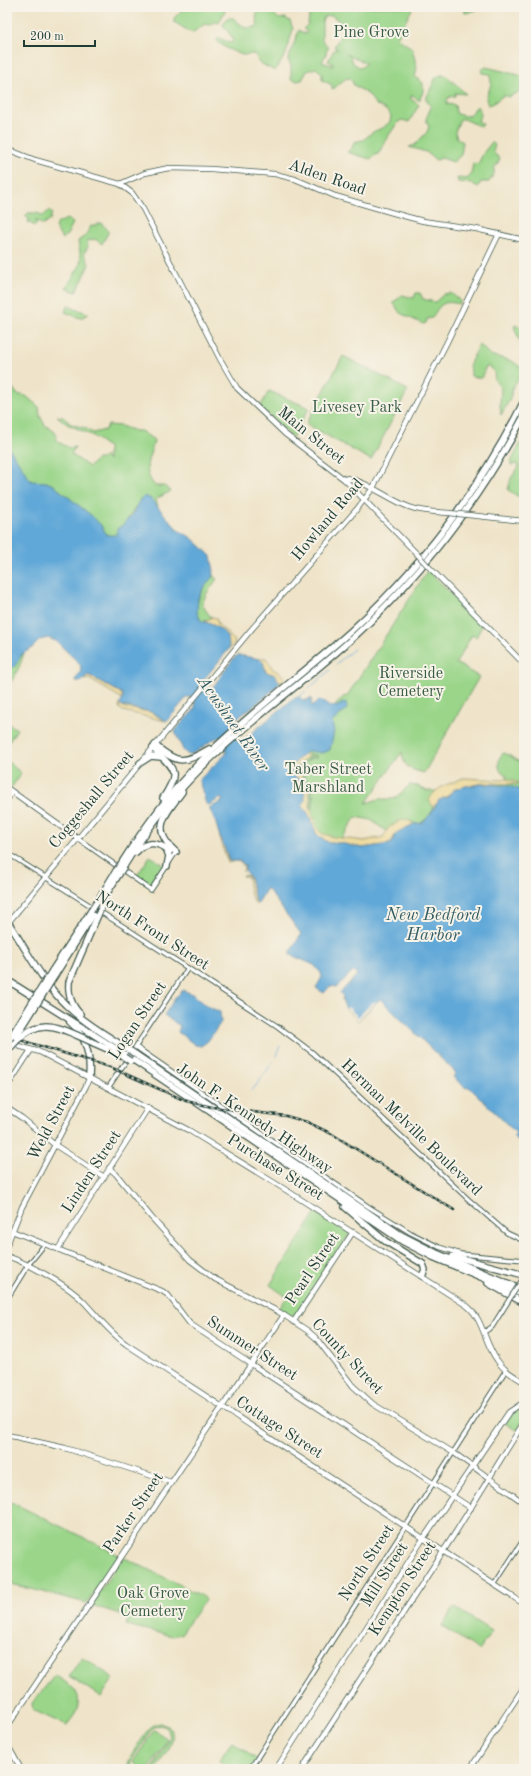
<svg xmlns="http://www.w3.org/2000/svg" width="531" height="1776" font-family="'Old Standard TT',serif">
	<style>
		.green { fill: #9ad589; stroke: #5c895e; fill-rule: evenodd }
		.forest { fill: #7bb675; stroke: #4d7a54 }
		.sand { fill: #eeda9e; stroke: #868c69 }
		.water { fill: #61a8d8; stroke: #407286 }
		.pier { fill: #efe4c9 }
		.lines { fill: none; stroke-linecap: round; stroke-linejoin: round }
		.stream { stroke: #61a8d8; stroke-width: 1 }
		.minor-casing { stroke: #3e564a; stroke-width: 5.5 }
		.major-casing { stroke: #3e564a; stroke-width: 6 }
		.highway-casing { stroke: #3e564a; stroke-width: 8 }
		.minor { stroke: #fff; stroke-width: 3.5 }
		.major { stroke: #fff; stroke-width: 4.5 }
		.highway { stroke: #fff; stroke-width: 5.5 }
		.rail-casing { stroke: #1f3d34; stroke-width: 2.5 }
		.rail { stroke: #f7f3e8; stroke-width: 1; stroke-dasharray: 3; stroke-linecap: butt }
		.minor-bridge-casing { stroke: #3e564a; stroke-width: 5.5; stroke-linecap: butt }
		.major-bridge-casing { stroke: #3e564a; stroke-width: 6; stroke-linecap: butt }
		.highway-bridge-casing { stroke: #3e564a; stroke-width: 8; stroke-linecap: butt }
		.minor-bridge { stroke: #fff; stroke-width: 3.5 }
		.major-bridge { stroke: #fff; stroke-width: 4.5 }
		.highway-bridge { stroke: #fff; stroke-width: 5.5 }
		.labels { text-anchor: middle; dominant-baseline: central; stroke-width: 4; stroke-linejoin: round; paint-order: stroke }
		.park-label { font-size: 16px; fill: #385b45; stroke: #f7f3e8 }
		.street-label { font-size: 16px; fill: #1f3d34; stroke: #f7f3e8 }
		.water-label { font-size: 17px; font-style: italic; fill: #335d65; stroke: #f7f3e8 }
	</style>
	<rect width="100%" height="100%" fill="#f7f3e8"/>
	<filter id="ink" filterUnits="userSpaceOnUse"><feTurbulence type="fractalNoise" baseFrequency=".025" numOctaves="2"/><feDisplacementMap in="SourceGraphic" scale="8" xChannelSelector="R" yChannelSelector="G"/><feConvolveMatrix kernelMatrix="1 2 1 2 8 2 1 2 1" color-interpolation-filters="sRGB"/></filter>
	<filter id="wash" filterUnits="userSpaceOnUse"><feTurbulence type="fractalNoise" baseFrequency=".012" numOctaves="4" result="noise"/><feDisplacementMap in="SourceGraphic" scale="16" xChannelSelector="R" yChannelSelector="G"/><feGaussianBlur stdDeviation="0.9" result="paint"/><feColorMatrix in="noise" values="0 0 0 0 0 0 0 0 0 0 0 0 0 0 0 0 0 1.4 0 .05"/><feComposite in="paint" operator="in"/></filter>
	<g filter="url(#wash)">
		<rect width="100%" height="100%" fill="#efe4c9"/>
		<g class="green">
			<polygon points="181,7 227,7 219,23 214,22 210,25 205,24 192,33 174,22 174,18 181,11"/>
			<polygon points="260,7 272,7 271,11 279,19 285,18 290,21 293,29 286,54 275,71 258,62 257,57 255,54 242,55 228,49 216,41 219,38 230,43 233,42 232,37 223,25 227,18 233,18 245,28 256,27 258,24 256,17"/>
			<path d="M313 7H337L339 9 343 7H413L397 38 412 48 417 68 415 77 423 83V92L419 101 413 95 411 96V99L419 105 409 122 402 120 398 122 387 138 379 153 370 159 347 152 352 148 354 142 363 140 373 132 384 127 390 122 391 116 386 110 375 104 369 95 354 85 350 78 345 79 332 90V85L322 80V73L316 68 307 71 302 80 297 81 291 79V65L288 60 299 30 303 33H306L307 31 303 29 308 24 309 16ZM331 15 346 26 334 47 338 49 334 50 328 61 333 64V66L322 62 326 54 327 49 329 48 322 40V22L324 17ZM346 54 366 63 361 68 353 63 350 56Z"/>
			<polygon points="464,7 479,7 477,10 466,13 464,12 466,8"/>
			<path d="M486 67 519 75 524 77V90L508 97 504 95 492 104 488 105 486 99C488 90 494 84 489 74L482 73 481 70Z"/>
			<path d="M442 75 447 76 466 94 455 93V96L449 97 447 100V104L455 105 456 113C466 118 471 117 475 108L478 106 481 114 478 121 483 124 482 126C474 126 468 118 460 119L455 132 457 138 463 142 461 155 453 162 442 158 436 160 426 152 409 147 415 145 427 132 429 127 426 119 431 107 426 99 436 77Z"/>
			<polygon points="492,142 495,145 493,152 500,159 494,169 494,174 489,182 481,182 478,187 471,183 458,182 457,178 467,179 471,174 473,163 478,164 484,152"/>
			<polygon points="49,210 52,213 50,220 43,225 35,220 37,222 35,226 28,222 29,219 25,216 28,213 37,213 43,216"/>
			<polygon points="67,219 73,223 67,235 62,239 55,227 58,223"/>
			<polygon points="101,223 108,230 108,233 102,244 95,239 87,241 88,247 84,253 89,264 83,279 76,292 66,288 79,267 81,259 78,241 85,236 91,226"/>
			<path d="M416 293H420L423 299 435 302 444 294 451 293 461 302 459 304C443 300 440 304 432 318L427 319 426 323 423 324 400 313 393 302 398 299 402 295 414 298Z"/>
			<path d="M68 305C74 310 82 310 89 314L80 318 65 312Z"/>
			<polygon points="515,325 524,329 524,337 520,342 514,327"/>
			<path d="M480 345 490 355 512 361 520 367 524 364V374L513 386 510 399 501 415 500 404 501 389C500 386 496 383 495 380 493 373 497 371 488 366L485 368 482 378 473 377 471 376V371L469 366 478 346Z"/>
			<polygon points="343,356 408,390 371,460 306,424"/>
			<path d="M12 387 17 394 26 396 39 407 40 416 45 425 55 432 57 441 69 448 75 447 71 454 89 467 97 459H102L105 456 108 461V447L93 436 67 424 57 416 63 417 71 424 85 428 93 433 105 430 108 425 121 426 135 431H141L154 440C151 457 140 468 155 486H164L171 491 156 499 158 507 151 499 147 498 136 506 116 537 107 535 100 524 92 516 53 485 46 482H34L30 480 7 445V390Z"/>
			<polygon points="269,391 309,408 294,436 291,436 260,407"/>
			<polygon points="524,436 524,500 508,490 511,478 519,467 517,464 511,465 511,462"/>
			<path d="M428 570 482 626 476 637 472 635 456 663 479 677 424 773C409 769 404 768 402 752L366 803 379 799H394L410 785 418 786 427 791H436L432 804 434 807C431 814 425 822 418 824 413 824 410 820 406 820 399 820 390 826 386 831L371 820 356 817 339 842 318 836 295 762 309 750 323 753 332 722 345 711 343 702 338 706 334 707 343 697 347 696Z"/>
			<path d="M213 576 217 579 207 593 202 604 209 615 212 617 203 622C188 610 204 585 213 576Z"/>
			<path d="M24 653C21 664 17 672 11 682H7L9 675 7 671C19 666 15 658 24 653Z"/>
			<polygon points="7,723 17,729 7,745"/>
			<path d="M504 753C512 756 515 761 524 762V793C512 782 497 790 483 784H521L507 779V776L500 770C498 765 498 756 504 753Z"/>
			<polygon points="7,761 21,773 12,787 10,787 7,785"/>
			<polygon points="150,856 164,865 149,885 136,877"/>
			<polygon points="316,1212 350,1233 294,1317 279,1309 287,1297 270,1285"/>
			<polygon points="524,1405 523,1418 519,1429 516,1430 506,1424 505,1421 508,1417"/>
			<polygon points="7,1500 119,1555 87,1603 7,1583"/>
			<polygon points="123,1557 206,1598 181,1634 172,1636 126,1625 129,1617 91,1605"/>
			<polygon points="454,1607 492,1631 479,1650 442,1626"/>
			<polygon points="82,1657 114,1678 101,1697 69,1676"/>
			<path d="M55 1675C68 1685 85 1690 76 1712 74 1717 69 1721 67 1726L33 1710 32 1703Z"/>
			<path d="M160 1723 170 1727C179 1741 162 1758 155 1769H152L170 1738 168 1729C163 1724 157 1724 151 1730L131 1761 130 1769H127C127 1760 144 1733 151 1727 154 1725 157 1724 160 1723Z"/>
			<polygon points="154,1730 168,1739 149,1769 143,1769 133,1762"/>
			<polygon points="232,1741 259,1761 254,1769 232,1769 219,1761"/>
		</g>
		<path class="forest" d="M308 755H315L318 757 309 759 303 767 299 769C308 779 318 796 311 809L308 789 301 775 295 770Z"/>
		<g class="sand">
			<path d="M212 617 216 618 218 624 234 640 235 643 229 649C225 632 222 628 205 622Z"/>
			<path d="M263 658H266L271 665 272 668 275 671 277 670 285 679 280 683C276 675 272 676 266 672L263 662 260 659Z"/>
			<polygon points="88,675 121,693 123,699 89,679 83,680"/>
			<polygon points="120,704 125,708 151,712 165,721 123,711 119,708"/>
			<path d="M304 754 309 755C307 757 296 767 295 770L301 775 308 789 310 797V807L317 828 321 833 333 837 364 841 383 837 389 827 393 825 402 820H408L414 824C404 829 395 831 392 842L389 844 362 848 340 843H329L317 835 308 813 302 805 305 797 299 779 292 775C290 764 297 761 304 754Z"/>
			<path d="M463 778 501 780 507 779 523 784 485 783 466 786 453 790 447 797 441 799 433 807 429 800C436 786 450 784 463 778Z"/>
			<path d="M219 829 228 859 229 861C235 860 246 859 245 868L243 872 244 867 241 862 235 861 228 863 220 841Z"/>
			<path d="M247 875 251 880 255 901 258 903 256 905C249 896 250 888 248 877L246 876H242Z"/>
		</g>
		<g class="water">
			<path d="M7 445 31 481 46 482 53 485 92 516 100 524 107 535H116L118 528 123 525 132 515 139 501 145 496 151 499 178 530 192 538 211 556 214 571 213 576 203 589 198 598 197 612 201 621C210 623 225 629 228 639 229 642 229 646 229 649L200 684 207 691 211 690 233 659 238 655 260 659 263 662 266 672 275 675 280 683 264 698 231 723 234 735 238 742 242 741 294 698 299 697 304 701 311 698 312 699 311 703 312 706 319 700 331 707 338 706 346 702 347 709 332 722 334 732 330 750 323 753 308 751C300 758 290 763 292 775L299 779 305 794V801L302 806 308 813 317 835 329 843H340L362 848 391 844 396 833 414 824 422 823 430 815 439 800 447 797 453 790 466 786 483 784 508 786 519 789 524 793V1147L513 1136 516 1133 469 1087 466 1088 453 1077 456 1073 380 999 358 1021 346 1009 342 1000 343 996 340 993 357 975 353 971 337 987 330 986 324 993 316 988 322 977 321 973 314 965 289 954 301 934 267 888 258 903 255 901 250 877 245 871V865L240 861H229C228 854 224 847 221 840 217 829 216 820 210 810L209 808 222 802V799L221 798 209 805 206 804 199 780 201 778 226 754V749L220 737C208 740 201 752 188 755L183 750 175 732 177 728 195 709V701L190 697H187L167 721 151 712 122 706 120 704 123 697V694L92 677 88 675 81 681H76L75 680 81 671 80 664 56 641 48 638 40 640 32 648 22 654 15 666 7 671 9 675 7 678Z"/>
			<polygon points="183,990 194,995 207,1006 220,1012 221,1022 208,1041 201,1046 195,1045 178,1032 180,1026 164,1015 176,997"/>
		</g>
		<polygon class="pier" points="373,1002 376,1002 358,1021 346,1009 348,1007 358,1017"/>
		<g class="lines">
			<g class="stream">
				<polyline points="336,664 354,649"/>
				<polyline points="299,697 330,670"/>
				<polyline points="277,1056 280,1046"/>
				<polyline points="251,1090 255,1087 273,1062"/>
			</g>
		</g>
	</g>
	<g filter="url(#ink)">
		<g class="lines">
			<g class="minor-casing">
				<g id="minor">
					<polyline points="77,838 151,890 176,852"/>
					<polyline points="7,853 126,928 277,1026 313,1053 468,1199 507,1233 524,1241"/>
					<polyline points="136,1047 369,1207 411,1233 439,1247 461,1254 524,1260"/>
					<polyline points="108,1088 188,968"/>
					<polyline points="7,1299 28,1265 45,1244"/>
					<polyline points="484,1332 492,1327 509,1300"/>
					<polyline points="494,1585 524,1539"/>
					<polyline points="250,1769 506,1370"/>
				</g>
			</g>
			<g class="major-casing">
				<g id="major">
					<polyline points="7,149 35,160 120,184 132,193 143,209 220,359 237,388 285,434 345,480 417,554"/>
					<polyline points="120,184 145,173 169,168 211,169 275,174 295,179 335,196 404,216 423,221 476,229 524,240"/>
					<path d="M345 480 347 478C370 483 388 499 409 507 422 512 436 512 449 513"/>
					<polyline points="468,515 524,521"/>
					<polyline points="428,566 524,664"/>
					<polyline points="7,788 77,838"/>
					<polyline points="7,800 12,792"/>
					<polyline points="7,924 250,631 357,509 373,488 447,342 499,234"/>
					<path d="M11 1044 40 1052 190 1131 286 1190 466 1305C484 1319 484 1343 497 1360 503 1370 514 1376 524 1382"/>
					<polyline points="7,1087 31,1050"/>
					<polyline points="7,1108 22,1118 55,1145 104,1177"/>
					<polyline points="109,1168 116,1174 151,1217 190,1260 215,1279 279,1312 308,1331 316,1338 353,1386 373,1404 454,1453 524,1503"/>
					<polyline points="12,1231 162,1291 168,1295 190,1324 471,1508"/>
					<polyline points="7,1245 22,1207 86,1086 89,1078"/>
					<polyline points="58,1249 148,1108"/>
					<path d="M7 1256C29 1264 68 1285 84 1302 98 1317 110 1333 126 1344L524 1604"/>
					<polyline points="294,1321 353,1232"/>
					<polyline points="7,1435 65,1448 171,1482"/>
					<polyline points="7,1727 284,1315"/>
					<polyline points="7,1744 21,1769"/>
					<polyline points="276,1769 421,1542 509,1412 524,1402"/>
					<polyline points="302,1769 457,1530 524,1422"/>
					<polyline points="470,1769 524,1687"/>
				</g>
			</g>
			<g class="highway-casing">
				<g id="highway">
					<path d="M155 745C177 764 184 764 209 749"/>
					<path d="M153 748C172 768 182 770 163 798"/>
					<polyline points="140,763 151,756 161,757"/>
					<polyline points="166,848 169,856 167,866"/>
					<path d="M136 852C147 840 158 842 170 851"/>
					<path d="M176 852C149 829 166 814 182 792"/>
					<path d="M121 864C145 826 171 791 203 759 249 713 303 674 351 631 422 566 481 487 524 401"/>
					<path d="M124 866C146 830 171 798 201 768 249 720 306 681 356 635 424 572 480 498 524 416"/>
					<polyline points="97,902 116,871"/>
					<polyline points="100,904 119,874"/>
					<path d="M8 922C26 949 43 983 66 1005 84 1023 108 1036 129 1050"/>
					<polyline points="52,971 91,911"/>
					<polyline points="55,975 94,913"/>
					<polyline points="7,980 126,1055"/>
					<path d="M80 1014C71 1005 68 994 69 982L98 915"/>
					<path d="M70 1022C86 1035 91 1057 89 1078"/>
					<polyline points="94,1043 121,1055"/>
					<polyline points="135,1054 401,1235 436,1253 524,1290"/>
					<polyline points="132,1059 402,1241 433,1257 524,1295"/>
					<polyline points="345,1207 385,1241 423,1264 425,1270 422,1276"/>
					<polyline points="453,1256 524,1275"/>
					<polyline points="488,1283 524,1303"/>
				</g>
			</g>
			<use href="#minor" class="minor"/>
			<use href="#major" class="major"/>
			<use href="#highway" class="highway"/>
			<g class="rail-casing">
				<polyline id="rail" points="7,1036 110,1067 186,1101 212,1107 286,1116 307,1122 332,1134 454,1210"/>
			</g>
			<use href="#rail" class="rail"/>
			<g class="minor-bridge-casing">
				<polyline id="minor-bridge" points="509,1300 522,1280"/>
			</g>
			<g class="major-bridge-casing">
				<g id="major-bridge">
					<polyline points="449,513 468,515"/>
					<polyline points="417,554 428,566"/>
				</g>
			</g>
			<g class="highway-bridge-casing">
				<g id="highway-bridge">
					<polyline points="116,871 121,864"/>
					<polyline points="119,874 124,866"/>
					<polyline points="91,911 97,902"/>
					<polyline points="98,915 102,906"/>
					<polyline points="16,1037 55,975"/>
					<polyline points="7,1043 52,971"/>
					<polyline points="129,1050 135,1054"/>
					<path d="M7 1052C37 1012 56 1026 94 1043"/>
					<polyline points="124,1057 130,1061"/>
				</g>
			</g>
			<use href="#minor-bridge" class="minor-bridge"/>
			<use href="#major-bridge" class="major-bridge"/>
			<use href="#highway-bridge" class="highway-bridge"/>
		</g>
	</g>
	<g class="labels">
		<g class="park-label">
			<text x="371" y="33">Pine Grove</text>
			<text x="357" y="408">Livesey Park</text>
			<text x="411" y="674">Riverside<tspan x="411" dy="18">Cemetery</tspan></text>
			<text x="328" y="770">Taber Street<tspan x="328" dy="18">Marshland</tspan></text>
			<text x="153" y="1594">Oak Grove<tspan x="153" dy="18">Cemetery</tspan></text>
		</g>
		<g class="street-label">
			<text transform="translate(327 178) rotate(19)">Alden Road</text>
			<text transform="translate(311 436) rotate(39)">Main Street</text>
			<text transform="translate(328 520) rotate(-50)">Howland Road</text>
			<text transform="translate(92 800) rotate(-50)">Coggeshall Street</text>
			<text transform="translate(152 931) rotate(33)">North Front Street</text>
			<text transform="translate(138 1021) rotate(-56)">Logan Street</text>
			<text transform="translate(254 1119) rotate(34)">John F. Kennedy Highway</text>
			<text transform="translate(52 1123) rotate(-62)">Weld Street</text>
			<text transform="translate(411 1128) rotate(44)">Herman Melville Boulevard</text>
			<text transform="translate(275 1168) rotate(32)">Purchase Street</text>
			<text transform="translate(92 1172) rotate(-57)">Linden Street</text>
			<text transform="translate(313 1269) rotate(-56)">Pearl Street</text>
			<text transform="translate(252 1349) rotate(33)">Summer Street</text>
			<text transform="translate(347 1357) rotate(47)">County Street</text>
			<text transform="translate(279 1428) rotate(33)">Cottage Street</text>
			<text transform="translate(134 1513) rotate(-56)">Parker Street</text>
			<text transform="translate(367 1563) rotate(-57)">North Street</text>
			<text transform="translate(385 1575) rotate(-57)">Mill Street</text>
			<text transform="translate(403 1589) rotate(-57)">Kempton Street</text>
		</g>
		<g class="water-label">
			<text transform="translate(233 724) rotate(55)">Acushnet River</text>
			<text x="433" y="915">New Bedford<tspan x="433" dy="20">Harbor</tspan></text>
		</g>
	</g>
	<rect width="531" height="1776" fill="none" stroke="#f7f3e8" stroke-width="24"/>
	<path d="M24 40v6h71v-6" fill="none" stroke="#1f3d34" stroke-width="2"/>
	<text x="30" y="40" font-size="12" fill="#1f3d34" stroke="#f7f3e8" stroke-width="3" paint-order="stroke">200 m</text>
</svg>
